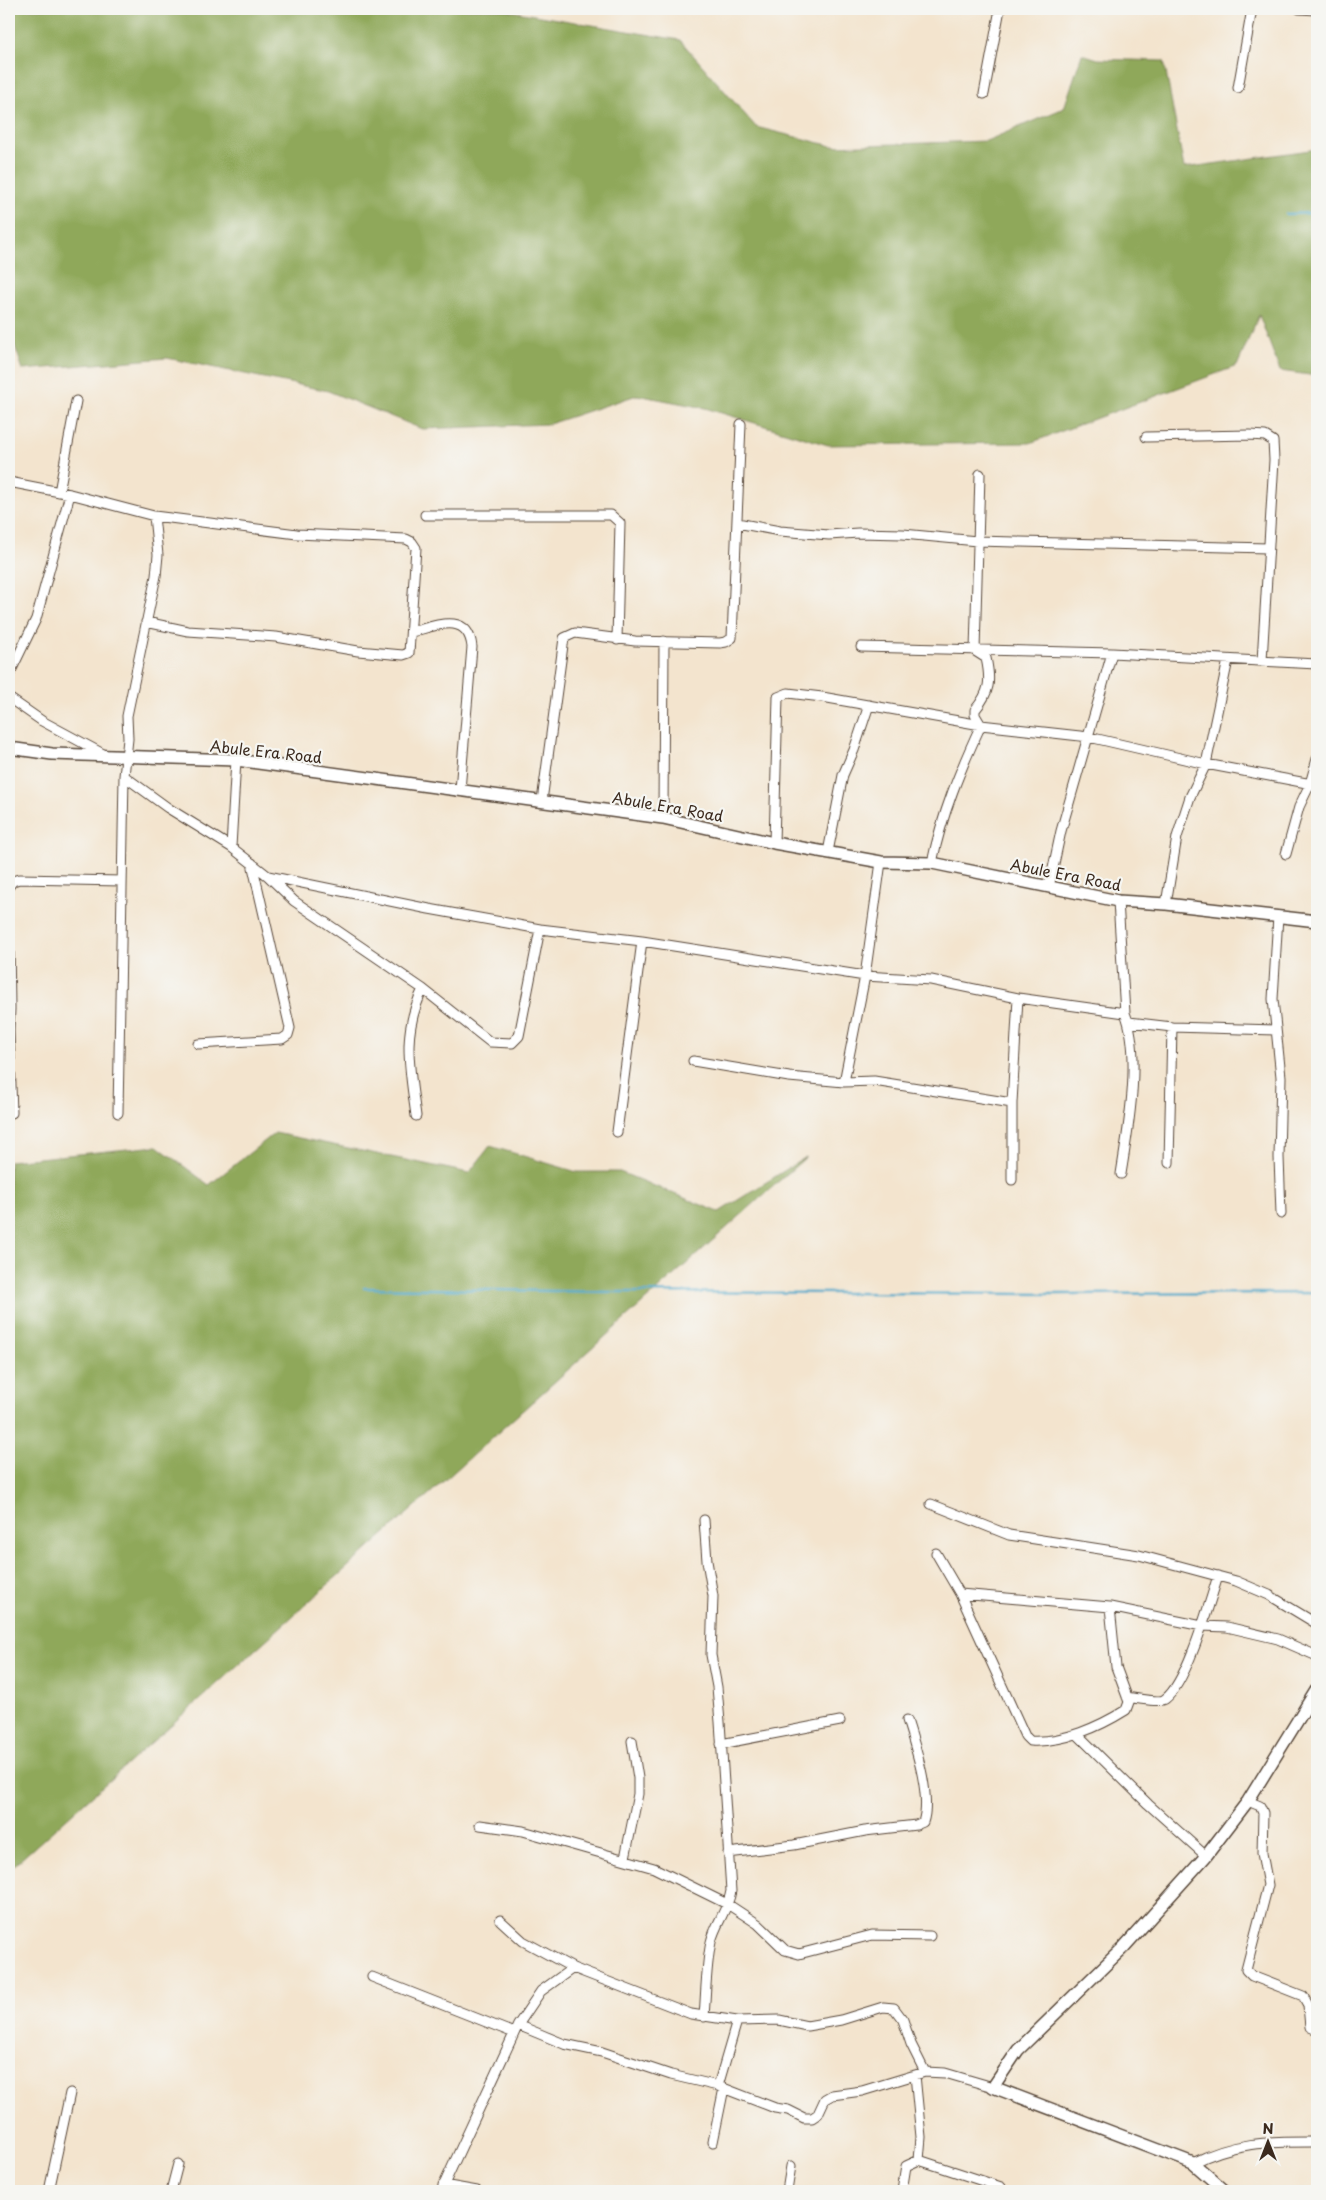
<svg xmlns="http://www.w3.org/2000/svg" width="1326" height="2200" viewBox="0 0 1326 2200" font-family="'Playpen Sans',sans-serif">
	<rect width="100%" height="100%" fill="#f6f6f2"/>
	<filter id="ink" filterUnits="userSpaceOnUse"><feTurbulence type="fractalNoise" baseFrequency=".02" numOctaves="2"/><feDisplacementMap in="SourceGraphic" scale="10" xChannelSelector="R" yChannelSelector="G"/><feConvolveMatrix kernelMatrix="1 2 1 2 8 2 1 2 1" color-interpolation-filters="sRGB"/></filter>
	<filter id="wash" filterUnits="userSpaceOnUse"><feTurbulence type="fractalNoise" baseFrequency=".0096" numOctaves="4" result="noise"/><feDisplacementMap in="SourceGraphic" scale="20" xChannelSelector="R" yChannelSelector="G"/><feGaussianBlur stdDeviation="1.12" result="paint"/><feColorMatrix in="noise" values="0 0 0 0 0 0 0 0 0 0 0 0 0 0 0 0 0 1.4 0 .05"/><feComposite in="paint" operator="in"/></filter>
	<g filter="url(#wash)">
		<rect width="100%" height="100%" fill="#f3e4ce"/>
		<path fill="#8fa85a" stroke="#65693c" d="M 9,9 L 499,9 L 680,40 L 756,127 L 832,146 L 986,141 L 1064,108 L 1082,54 L 1098,59 L 1164,61 L 1184,168 L 1317,149 L 1317,376 L 1280,371 L 1259,315 L 1237,366 L 1030,443 L 828,445 L 705,408 L 637,395 L 549,424 L 422,429 L 328,391 L 167,358 L 23,370 L 9,328 Z
			M 275,1133 L 469,1173 L 490,1146 L 577,1172 L 620,1172 L 719,1212 L 806,1157 L 9,1870 L 9,1161 L 157,1146 L 209,1185 Z"/>
		<g fill="none" stroke-linecap="round" stroke-linejoin="round">
			<path stroke="#49a6c8" stroke-width="2.5" d="M 1286,214 L 1317,213
				M 364,1288 L 611,1292 L 1056,1294 L 1317,1293"/>
		</g>
	</g>
	<g filter="url(#ink)">
		<g fill="none" stroke-linecap="round" stroke-linejoin="round">
			<defs>
				<path id="minor" d="M 1299,9 L 1317,10
					M 1238,88 L 1252,9
					M 984,94 L 1000,9
					M 1146,437 L 1250,435 L 1265,436 L 1273,441 L 1274,460 L 1262,661
					M 9,482 L 70,494 L 154,516 L 297,534 L 406,539 L 412,542 L 416,548 L 409,653 L 403,655 L 358,651 L 276,637 L 188,631 L 146,622
					M 59,492 L 76,401
					M 425,515 L 611,515 L 620,523 L 617,640
					M 154,516 L 158,555 L 156,576 L 127,716 L 128,739 L 124,776 L 168,808 L 231,847 L 268,876 L 429,909 L 540,929 L 642,941 L 865,976 L 931,980 L 1018,998 L 1125,1013
					M 737,523 L 780,531 L 829,535 L 858,533 L 903,534 L 977,541 L 1268,548
					M 411,632 C 435,626 468,611 472,647 L 460,790
					M 861,647 L 1112,653 L 1317,664
					M 975,651 L 980,474
					M 9,675 L 36,619 L 70,494
					M 9,698 L 42,721 L 107,756
					M 542,801 L 564,638 L 575,633 L 635,641 L 720,643 L 726,642 L 732,638 L 741,424
					M 663,818 L 664,641
					M 774,843 L 778,697 L 788,693 L 822,697 L 981,725 L 1089,737 L 1206,764 L 1317,785
					M 231,847 L 236,760
					M 828,852 L 843,775 L 854,750 L 869,705
					M 1286,854 L 1299,807 L 1310,784 L 1317,759
					M 932,863 C 942,814 960,770 981,725 L 975,715 L 975,710 C 990,692 991,681 986,658 L 975,651
					M 268,876 L 294,901 L 423,989 L 490,1042 L 512,1043 L 519,1036 L 540,929
					M 9,886 L 13,881 L 19,879 L 122,881
					M 1049,887 L 1061,831 L 1112,653
					M 1118,901 L 1125,1013 C 1142,1054 1128,1130 1121,1174
					M 1166,904 L 1177,837 L 1190,797 L 1206,764 L 1228,660
					M 1278,916 L 1273,999 L 1281,1077 L 1279,1157 L 1281,1214
					M 9,940 L 10,1009 L 9,1030
					M 1129,1022 L 1172,1027 L 1276,1030
					M 9,1030 L 12,1113
					M 198,1044 L 282,1039 L 288,1035 L 290,1028 L 252,863
					M 693,1061 L 789,1077 L 844,1082 L 874,1081 L 1012,1103
					M 844,1082 L 865,976 L 881,862
					M 118,1113 L 124,776
					M 416,1116 C 410,1069 401,1034 423,989
					M 617,1132 L 642,941
					M 1169,1163 L 1172,1027
					M 1012,1180 L 1012,1103 L 1018,998
					M 931,1504 L 1009,1535 L 1139,1555 L 1236,1581 L 1269,1595 L 1317,1624
					M 936,1553 L 960,1594 L 1025,1736 L 1030,1741 C 1063,1743 1099,1727 1126,1710 L 1129,1702 L 1116,1667 L 1110,1607
					M 960,1594 L 1110,1607 L 1202,1626 L 1227,1627 L 1278,1639 L 1317,1656
					M 1127,1697 C 1134,1698 1161,1703 1165,1699 C 1187,1683 1209,1604 1218,1576
					M 1077,1734 L 1148,1804 L 1206,1856
					M 721,1744 L 840,1721
					M 1248,1801 L 1260,1806 L 1263,1813 L 1262,1853 L 1268,1885 L 1246,1970 L 1252,1976 L 1303,1996 L 1308,2005 L 1310,2027 L 1317,2030
					M 480,1825 L 523,1831 L 654,1868 L 729,1905 L 758,1924 L 785,1950 L 799,1954 L 872,1935 L 930,1936
					M 728,1853 L 794,1845 L 865,1831 L 916,1825 L 923,1822 C 932,1796 915,1746 907,1720
					M 625,1858 L 638,1794 L 638,1778 L 632,1741
					M 500,1920 L 523,1941 L 573,1968 L 691,2014 L 737,2021 L 779,2020 L 807,2026 L 841,2020 L 883,2007 L 894,2008 L 903,2020 L 911,2044 L 925,2072 L 945,2073 L 993,2087
					M 372,1977 L 514,2033
					M 704,2017 C 706,1992 706,1966 711,1942 C 715,1924 728,1910 731,1891 L 720,1722 L 717,1687 L 711,1655 L 713,1596 L 707,1561 L 704,1520
					M 518,2025 L 564,2044 L 602,2052 L 671,2075 L 718,2086 L 775,2108 L 788,2110 L 804,2118 L 812,2118 L 818,2114 L 825,2099 L 832,2095 L 862,2091 L 925,2072
					M 718,2086 L 737,2021
					M 713,2142 L 724,2088
					M 919,2160 L 1001,2187
					M 1193,2163 C 1236,2141 1270,2142 1317,2142
					M 443,2185 L 477,2191
					M 49,2191 L 70,2093
					M 171,2191 L 178,2164
					M 441,2191 L 518,2025 L 541,1991 L 573,1968
					M 787,2191 L 791,2166
					M 902,2191 L 906,2166 L 919,2160 L 921,2137 L 915,2075"/>
				<path id="tertiary" d="M 9,748 L 52,754 L 236,760 L 663,818 L 774,843 L 881,862 L 932,863 L 1118,901 L 1166,904 L 1317,921
					M 1225,2191 L 1193,2163 L 993,2087 L 1018,2050 L 1123,1948 L 1206,1856 L 1248,1801 L 1317,1689"/>
			</defs>
			<use href="#minor" stroke="#574638" stroke-width="11"/>
			<use href="#tertiary" stroke="#574638" stroke-width="14"/>
			<use href="#minor" stroke="#fff" stroke-width="9"/>
			<use href="#tertiary" stroke="#fff" stroke-width="11"/>
		</g>
	</g>
	<g text-anchor="middle" dominant-baseline="central" stroke-width="4.5" stroke-linejoin="round" paint-order="stroke">
		<g font-size="15" fill="#3b2a1e" stroke="#f6f6f2">
			<text transform="translate(266 751) rotate(6)">Abule Era Road</text>
			<text transform="translate(668 806) rotate(10)">Abule Era Road</text>
			<text transform="translate(1066 874) rotate(11)">Abule Era Road</text>
		</g>
	</g>
	<rect width="1326" height="2200" fill="none" stroke="#f6f6f2" stroke-width="30"/>
	<g transform="translate(1268 2142)" stroke="#f6f6f2" stroke-width="4" paint-order="stroke">
	<path d="M0-4L9 19L0 12L-9 19Z" fill="#3b2a1e"/>
	<text y="-8" font-size="14" font-weight="bold" text-anchor="middle" fill="#3b2a1e">N</text>
	</g>
</svg>
